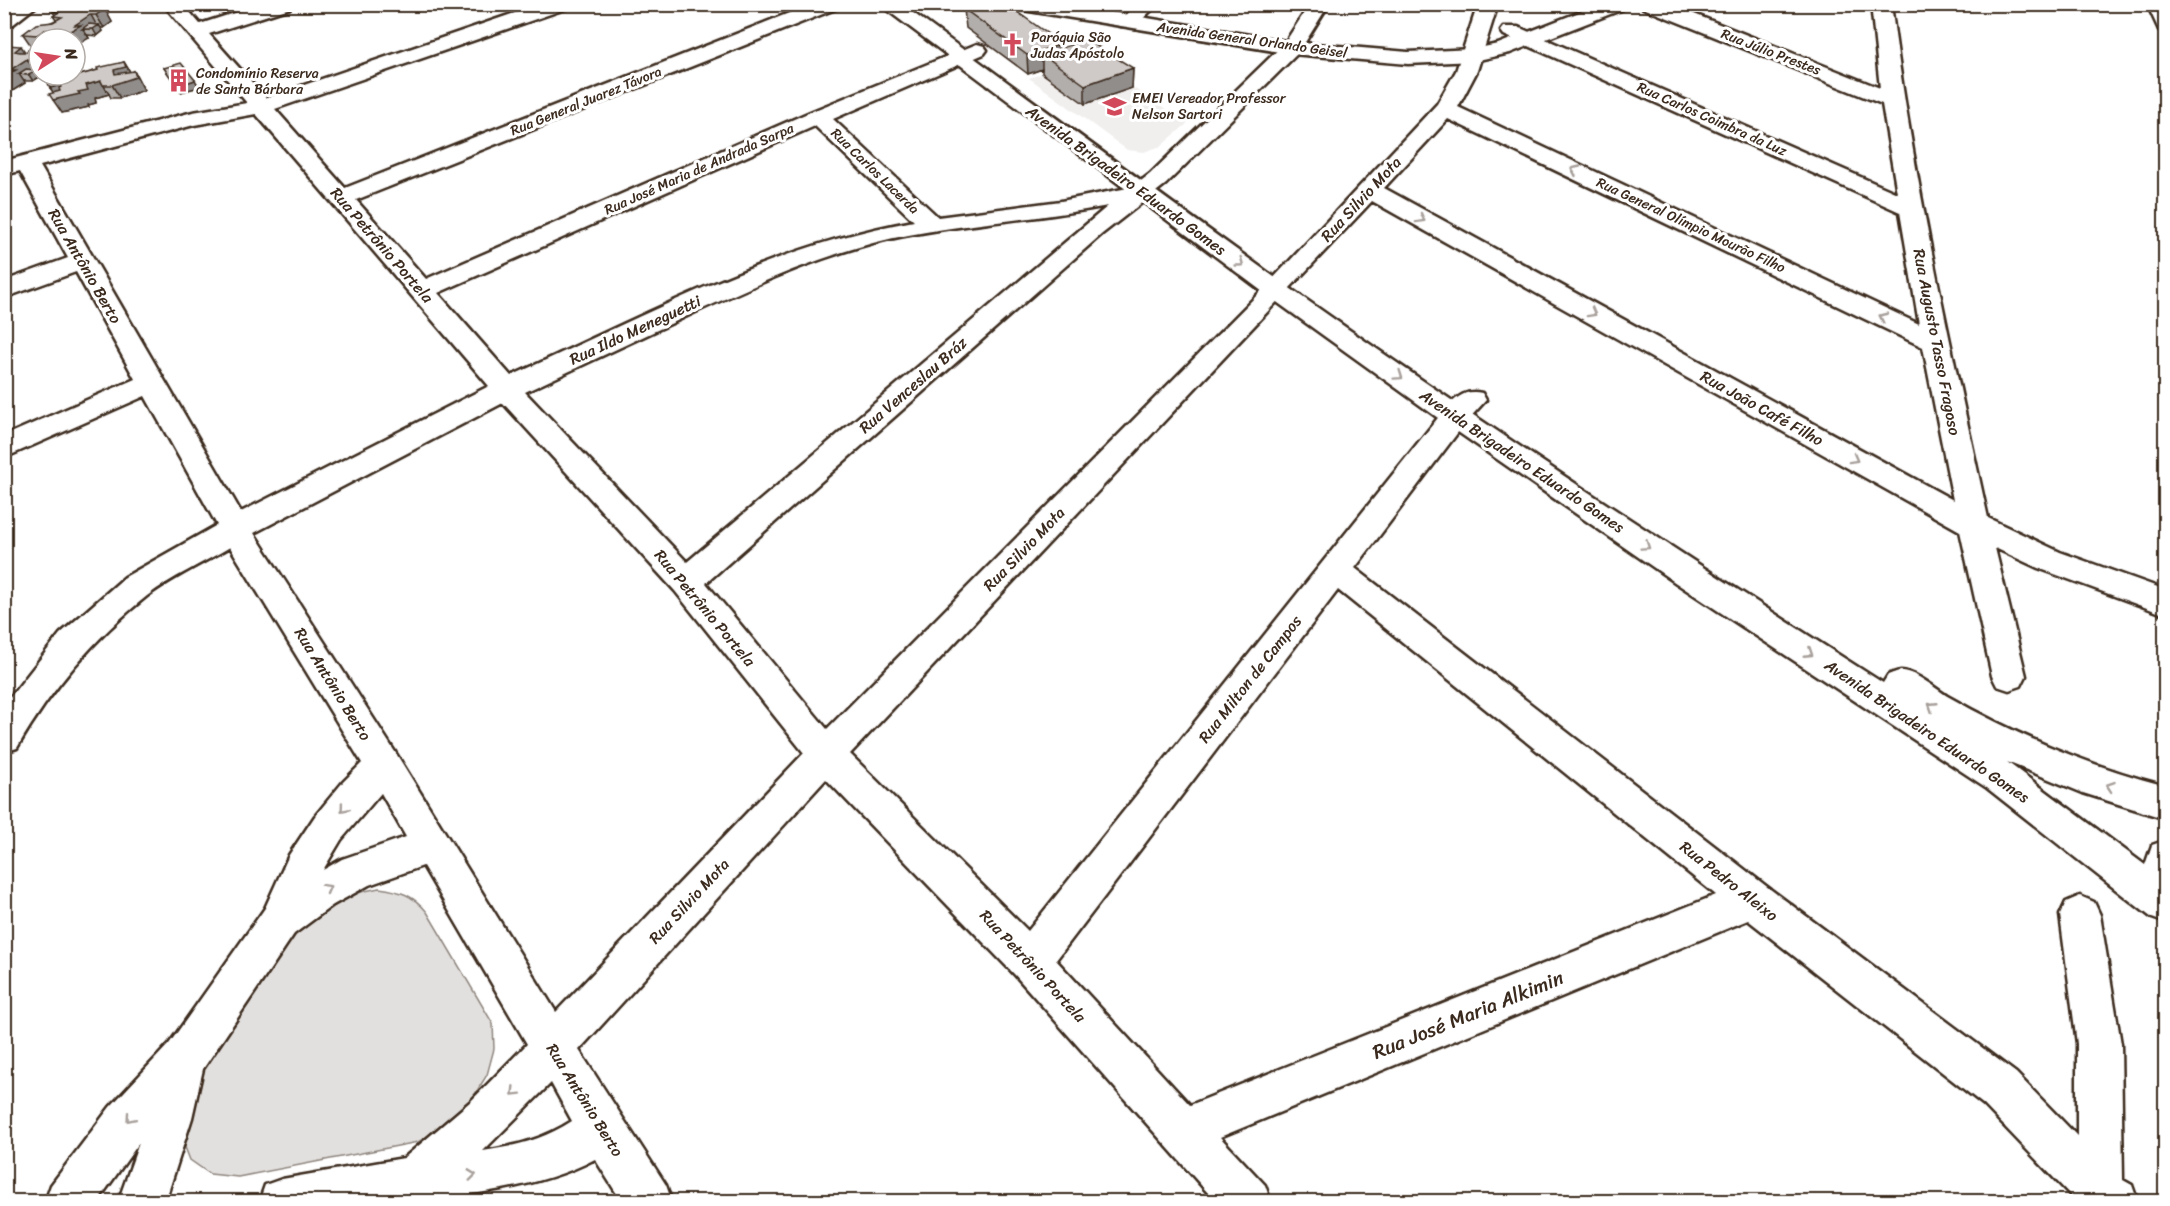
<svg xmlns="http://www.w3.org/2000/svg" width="2170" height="1206" viewBox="0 0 2170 1206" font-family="Sriracha,sans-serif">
	<rect width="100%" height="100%" fill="#fff"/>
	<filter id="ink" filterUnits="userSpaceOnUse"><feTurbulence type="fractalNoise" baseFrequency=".0167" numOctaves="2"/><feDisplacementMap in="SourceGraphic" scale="12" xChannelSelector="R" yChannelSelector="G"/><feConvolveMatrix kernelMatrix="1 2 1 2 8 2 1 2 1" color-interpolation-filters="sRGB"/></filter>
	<g filter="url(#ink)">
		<path fill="#f1efee" d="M 1087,58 L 1188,123 L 1161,146 L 1144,152 L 1127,150 L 1029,78 Z"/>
		<path fill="#e2e0de" stroke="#8e857e" stroke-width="1.5" d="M 379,888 C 401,891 413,895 427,912 L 493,1024 L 494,1049 L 487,1075 L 470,1102 L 447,1125 L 418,1142 L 238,1177 L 210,1174 L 190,1160 L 181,1137 L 194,1081 L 293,935 C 321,907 341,895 379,888 Z"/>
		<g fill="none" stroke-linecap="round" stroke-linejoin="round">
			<defs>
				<path id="street" d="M 16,4 L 39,4 L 11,26 L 4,28 L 4,13 Z
					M 163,4 L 183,4 L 200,24 L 262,4 L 292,4 L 290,8 L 209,34 L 266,98 L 541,4 L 570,4 L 568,8 L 275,109 L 345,188 L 812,4 L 840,4 L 838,8 L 356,200 L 426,279 L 810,112 L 977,44 L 984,46 L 987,50 L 984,54 L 833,119 L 938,217 L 1061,201 L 1133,187 L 1150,174 L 1284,44 L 1310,4 L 1329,4 L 1299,52 L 1166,184 L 1102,234 L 706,583 L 827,729 L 1267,285 L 1437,104 L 1456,71 L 1478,4 L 1498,4 L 1477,71 L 1458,107 L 1919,324 L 1900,212 L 1504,35 L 1501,31 L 1504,27 L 1518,27 L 1897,193 L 1882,104 L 1643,8 L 1641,4 L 1669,4 L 1880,88 L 1871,4 L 1891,4 C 1913,178 1951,348 1988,518 L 2060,552 L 2166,590 L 2166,615 L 2038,568 L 1995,548 L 2026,676 L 2021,686 L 2009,690 L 1997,686 L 1992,676 L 1960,531 L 1372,201 L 850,754 L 1028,931 L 1445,409 C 1457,398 1464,389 1482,393 L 1486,400 L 1465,423 L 1355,568 L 1766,886 L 2016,1073 L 2077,1136 L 2077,1044 L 2060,915 L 2066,902 L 2080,896 L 2094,902 L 2100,915 L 2121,1044 L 2123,1180 L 2132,1185 L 2138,1202 L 2077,1202 L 1984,1105 L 1748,920 L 1220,1137 L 1265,1185 L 1271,1202 L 1216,1202 L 1015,975 L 826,779 L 579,1050 L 666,1185 L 672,1202 L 622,1202 L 595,1159 C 506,1206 362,1202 259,1202 L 265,1185 L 282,1179 L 404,1158 L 471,1101 L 527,1044 L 423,866 L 369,885 L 333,905 L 294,934 L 203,1069 L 192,1118 L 165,1202 L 118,1202 L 139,1143 L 97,1202 L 45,1202 L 51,1185 L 110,1107 L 169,1044 L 265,908 L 289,855 L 315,816 L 343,782 L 362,763 L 230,547 C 203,563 172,577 147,596 C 94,638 51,689 17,748 L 4,752 L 4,705 L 60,634 L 125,577 L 217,525 L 145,396 L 4,458 L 4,436 L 135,379 L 76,272 L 4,298 L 4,281 L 68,258 L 20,171 L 4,175 L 4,161 L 193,112 L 247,103 ZM 256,114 L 489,386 L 241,512 L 40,166 L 194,125 ZM 1448,119 L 1923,347 L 1953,500 L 1384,188 ZM 815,126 L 914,221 C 771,246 642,317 511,376 L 438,293 ZM 1108,206 L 687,562 L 525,392 C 578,367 630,343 683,318 C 745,289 807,261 873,243 C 948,224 1031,221 1108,206 ZM 503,403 L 675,591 L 804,753 L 556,1012 L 397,755 L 254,533 ZM 1338,590 L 1716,895 L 1190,1105 L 1056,960 ZM 381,793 L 406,837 L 342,859 L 323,870 L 341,840 ZM 551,1083 L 572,1121 C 544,1139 517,1146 483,1151 Z
					M 1137,4 L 1158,4 L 1135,26 L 1121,26 L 1118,22 Z
					M 2147,4 L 2166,4 L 2166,32 L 2159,30 Z"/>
				<path id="secondary" d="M 879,4 L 901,4 C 1029,98 1156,192 1284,284 C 1480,423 1681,554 1883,683 L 1888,675 C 1891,674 1897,671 1901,671 C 1917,672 1936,689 1949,697 C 2018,736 2089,766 2166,786 L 2166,819 L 2083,793 L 2007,762 L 2145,865 L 2152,845 L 2166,840 L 2166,923 L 2152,918 L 1987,788 L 1676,583 L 1445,423 L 1267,295 Z
					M 1014,4 L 1062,4 L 1292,42 L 1408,52 L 1474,49 L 1498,44 L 1600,4 L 1628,4 L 1626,8 L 1510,53 L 1474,61 L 1408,64 L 1292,54 L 1023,10 L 1016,8 Z"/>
			</defs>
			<use href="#street" stroke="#3b2a1e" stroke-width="5"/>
			<use href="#secondary" stroke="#3b2a1e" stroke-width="5"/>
			<use href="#street" fill="#fff" fill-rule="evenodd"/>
			<use href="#secondary" fill="#fff" fill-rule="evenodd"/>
		</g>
		<path fill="#b2aeab" stroke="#3b2a1e" stroke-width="1.5" d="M 67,4 L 85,4 L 87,7 L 103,6 L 112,22 L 104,28 L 101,28 L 103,31 L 97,36 L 87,35 L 89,38 L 75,39 L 39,39 L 39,48 L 32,47 L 23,34 L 56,20 L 53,16 L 55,15 L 53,12 Z
			M 964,9 L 1062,48 L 1133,68 L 1132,88 L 1085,104 L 1042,73 L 1042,69 L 1028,74 L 966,28 Z
			M 4,47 L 25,52 L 39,49 L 39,72 L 38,72 L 41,76 L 33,81 L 23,81 L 25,83 L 6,95 L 4,95 Z
			M 124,62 L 130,72 L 134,71 L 144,90 L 120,98 L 111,98 L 109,94 L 95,98 L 96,103 L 88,105 L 89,107 L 62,113 L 54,93 L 50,88 L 73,77 L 98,70 Z
			M 164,68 L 195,80 L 199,87 L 181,92 Z"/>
		<path fill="#918d8b" stroke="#3b2a1e" stroke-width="1.5" d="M 82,4 L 85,4 L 97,26 L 99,25 L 103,31 L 97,36 L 93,29 L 83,29 L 89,38 L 75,46 L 75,39 L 66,39 L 63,35 L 75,25 L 78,7 Z
			M 103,6 L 112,22 L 104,28 L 96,15 L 99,9 Z
			M 45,30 L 52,39 L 39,39 L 37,35 Z
			M 1062,44 L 1062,63 L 1042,54 L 1042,69 L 1028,74 L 1027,55 Z
			M 21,46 L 30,59 L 27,59 L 35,71 L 36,70 L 41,76 L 33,81 L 29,75 L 19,74 L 25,83 L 6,95 L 4,92 L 4,77 L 10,70 L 15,51 Z
			M 39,51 L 39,69 L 33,59 L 37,52 Z
			M 124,62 L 132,75 L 134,71 L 144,90 L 120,98 L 112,85 L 114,70 Z
			M 1133,68 L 1132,88 L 1085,104 L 1085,85 Z
			M 195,80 L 199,87 L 181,92 L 177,86 Z
			M 101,81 L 109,94 L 95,98 L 96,103 L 88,105 L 89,107 L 62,113 L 53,100 L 58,99 L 50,88 L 60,85 L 78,92 L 86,85 Z"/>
		<path fill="#cfcac7" stroke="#3b2a1e" stroke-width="1.5" d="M 67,4 L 82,4 L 78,7 L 84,8 L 93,5 L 103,6 L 99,9 L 105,9 L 96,15 L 90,15 L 75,25 L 81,25 L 63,35 L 51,34 L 59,29 L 45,30 L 37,35 L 23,34 L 36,24 L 53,22 L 62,17 L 53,16 L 59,12 L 53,12 Z
			M 980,4 L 1006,4 L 1062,44 L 1027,55 L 964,9 Z
			M 89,24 L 99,25 L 93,29 L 82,29 Z
			M 1087,40 L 1133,68 L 1085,85 L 1042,54 Z
			M 7,45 L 21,46 L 15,51 L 20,52 L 25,52 L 31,48 L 39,49 L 39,51 L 37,52 L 39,52 L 39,55 L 33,59 L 27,59 L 10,70 L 16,70 L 4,77 L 4,47 Z
			M 124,62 L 126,67 L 114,70 L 115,74 L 134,71 L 136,77 L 112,85 L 103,85 L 101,81 L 86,85 L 88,90 L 78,92 L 80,94 L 53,100 L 49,94 L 60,91 L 59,88 L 61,87 L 60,85 L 50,88 L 48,83 L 56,81 L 55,78 L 68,75 L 72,75 L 73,77 L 98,70 L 97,68 Z
			M 181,63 L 195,80 L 177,86 L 164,68 Z
			M 26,69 L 36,70 L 29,75 L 18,74 Z"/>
		<defs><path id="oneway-chevron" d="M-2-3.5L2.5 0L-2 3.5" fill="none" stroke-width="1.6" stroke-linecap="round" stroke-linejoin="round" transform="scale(1.5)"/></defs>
		<g stroke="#a79f9a">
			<use href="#oneway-chevron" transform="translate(1575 170) rotate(-155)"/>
			<use href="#oneway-chevron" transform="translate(1421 219) rotate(29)"/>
			<use href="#oneway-chevron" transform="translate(1240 263) rotate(36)"/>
			<use href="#oneway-chevron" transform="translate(1592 313) rotate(29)"/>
			<use href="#oneway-chevron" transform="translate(1883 317) rotate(-155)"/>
			<use href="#oneway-chevron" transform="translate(1399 376) rotate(35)"/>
			<use href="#oneway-chevron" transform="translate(1854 459) rotate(29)"/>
			<use href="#oneway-chevron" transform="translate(1646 546) rotate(34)"/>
			<use href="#oneway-chevron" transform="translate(1809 653) rotate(33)"/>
			<use href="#oneway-chevron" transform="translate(1932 706) rotate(-147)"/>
			<use href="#oneway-chevron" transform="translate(2110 786) rotate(-161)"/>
			<use href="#oneway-chevron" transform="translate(344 808) rotate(130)"/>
			<use href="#oneway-chevron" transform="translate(327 888) rotate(-29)"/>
			<use href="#oneway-chevron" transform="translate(515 1092) rotate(135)"/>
			<use href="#oneway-chevron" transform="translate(130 1118) rotate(131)"/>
			<use href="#oneway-chevron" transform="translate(472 1175) rotate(-7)"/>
		</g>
	</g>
	<defs>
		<symbol id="church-bare" viewBox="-9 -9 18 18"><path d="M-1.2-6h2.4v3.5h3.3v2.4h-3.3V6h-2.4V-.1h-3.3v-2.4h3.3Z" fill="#d1495b" stroke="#fff" stroke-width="2.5" paint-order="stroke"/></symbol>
		<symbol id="building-bare" viewBox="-9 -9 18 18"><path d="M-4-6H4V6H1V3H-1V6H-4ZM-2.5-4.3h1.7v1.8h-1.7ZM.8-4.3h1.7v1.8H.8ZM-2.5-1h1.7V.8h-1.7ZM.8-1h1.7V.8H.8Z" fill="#d1495b" stroke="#fff" stroke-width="2.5" paint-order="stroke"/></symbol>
		<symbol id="school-bare" viewBox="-9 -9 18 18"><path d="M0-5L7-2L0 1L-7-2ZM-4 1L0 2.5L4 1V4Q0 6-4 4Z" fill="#d1495b" stroke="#fff" stroke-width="2.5" paint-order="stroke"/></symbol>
	</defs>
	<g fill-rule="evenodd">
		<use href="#church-bare" x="996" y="28" width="33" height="33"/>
		<use href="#building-bare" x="162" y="64" width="33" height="33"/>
		<use href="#school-bare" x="1098" y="90" width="33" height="33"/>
	</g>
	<g text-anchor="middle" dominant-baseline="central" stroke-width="6" stroke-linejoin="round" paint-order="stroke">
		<g font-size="14" fill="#3b2a1e" stroke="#fff" text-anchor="start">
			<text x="1031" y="37">Paróquia São<tspan x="1031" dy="16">Judas Apóstolo</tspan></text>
			<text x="196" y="73">Condomínio Reserva<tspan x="196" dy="16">de Santa Bárbara</tspan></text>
			<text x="1132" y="98">EMEI Vereador Professor<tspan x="1132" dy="16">Nelson Sartori</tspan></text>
		</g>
		<g font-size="14" fill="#3b2a1e" stroke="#fff">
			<text transform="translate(1252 40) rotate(8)">Avenida General Orlando Geisel</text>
			<text transform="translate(1771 52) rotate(21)">Rua Júlio Prestes</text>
			<text transform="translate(586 101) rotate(-22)">Rua General Juarez Távora</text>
			<text transform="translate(1712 119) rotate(24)">Rua Carlos Coimbra da Luz</text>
			<text transform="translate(699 169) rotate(-24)">Rua José Maria de Andrada Sarpa</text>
			<text transform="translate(875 171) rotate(44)">Rua Carlos Lacerda</text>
			<text transform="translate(1691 225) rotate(25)">Rua General Olímpio Mourão Filho</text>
		</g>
		<g font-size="16" fill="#3b2a1e" stroke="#fff">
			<text transform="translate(1126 180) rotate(36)">Avenida Brigadeiro Eduardo Gomes</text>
			<text transform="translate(1361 199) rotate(-47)">Rua Silvio Mota</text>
			<text transform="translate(382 245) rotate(49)">Rua Petrônio Portela</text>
			<text transform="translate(85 266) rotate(60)">Rua Antônio Berto</text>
			<text transform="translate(635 330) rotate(-25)">Rua Ildo Meneguetti</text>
			<text transform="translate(1937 342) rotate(79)">Rua Augusto Tasso Fragoso</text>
			<text transform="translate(913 385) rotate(-41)">Rua Venceslau Bráz</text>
			<text transform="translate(1762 408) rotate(29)">Rua João Café Filho</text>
			<text transform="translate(1522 461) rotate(34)">Avenida Brigadeiro Eduardo Gomes</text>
			<text transform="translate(1024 549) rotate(-46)">Rua Silvio Mota</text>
			<text transform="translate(705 608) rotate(50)">Rua Petrônio Portela</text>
			<text transform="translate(1250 679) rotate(-52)">Rua Milton de Campos</text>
			<text transform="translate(333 684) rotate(58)">Rua Antônio Berto</text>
			<text transform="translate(1927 731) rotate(34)">Avenida Brigadeiro Eduardo Gomes</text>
			<text transform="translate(1729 881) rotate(38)">Rua Pedro Aleixo</text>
			<text transform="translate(689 901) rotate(-47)">Rua Silvio Mota</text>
			<text transform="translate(1033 966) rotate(47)">Rua Petrônio Portela</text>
			<text transform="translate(585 1100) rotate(58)">Rua Antônio Berto</text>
		</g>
		<g font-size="20" fill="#3b2a1e" stroke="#fff">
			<text transform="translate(1468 1015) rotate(-22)">Rua José Maria Alkimin</text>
		</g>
	</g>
	<rect width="2170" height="1206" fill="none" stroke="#fff" stroke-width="24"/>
	<rect x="12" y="12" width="2146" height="1182" fill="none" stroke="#3b2a1e" stroke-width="2" filter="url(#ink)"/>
	<g transform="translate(57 57) rotate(78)"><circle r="28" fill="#ffffff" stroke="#b1aaa5" stroke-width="1.5"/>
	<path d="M0-4.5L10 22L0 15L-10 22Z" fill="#d1495b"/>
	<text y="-9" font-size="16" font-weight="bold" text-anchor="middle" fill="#3b2a1e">N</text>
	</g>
</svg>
